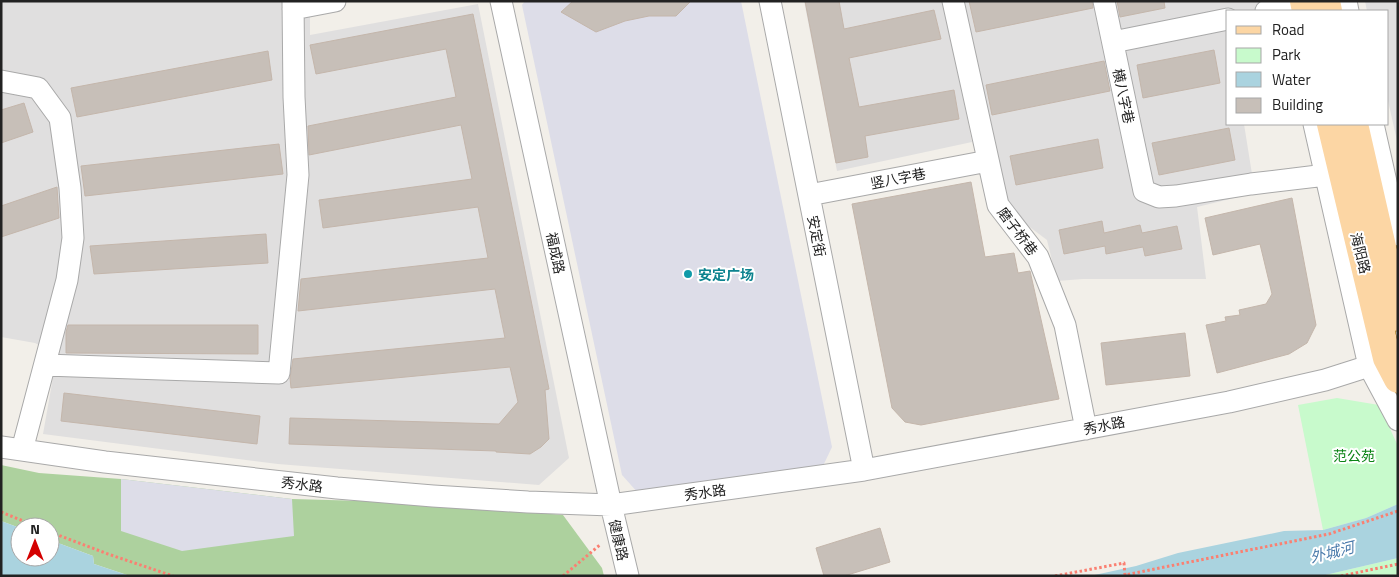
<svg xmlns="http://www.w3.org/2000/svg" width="1399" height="577" viewBox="0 0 1399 577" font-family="'Titillium Web','Noto Sans SC',sans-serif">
	<rect width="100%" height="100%" fill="#f2efe9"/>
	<path fill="#e0dfdf" d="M 1,1 L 310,1 L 310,35 L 478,4 L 569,458 L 539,485 L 278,464 L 43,434 L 57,355 L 35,343 L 1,337 Z
		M 804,1 L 943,1 L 972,142 L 837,171 Z
		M 962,1 L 1262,1 L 1264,11 L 1228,11 L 1228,124 L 1244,124 L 1255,193 L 1197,207 L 1206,279 L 1083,279 L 1057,281 L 1047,240 L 1011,213 Z
		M 1365,1 L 1398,1 L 1398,145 L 1388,101 L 1388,11 L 1367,11 Z"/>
	<path fill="#add19e" d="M 1,465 L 39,473 L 121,479 L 292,499 L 401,502 L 563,515 L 602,568 L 604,576 L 130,576 L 94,564 L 93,556 L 50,540 L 50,527 L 20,528 L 1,521 Z"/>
	<path fill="#c8facc" d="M 1337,398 L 1379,405 L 1398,446 L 1398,504 L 1366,518 L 1323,530 L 1298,405 Z
		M 1398,558 L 1398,574 L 1389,576 L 1321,576 Z"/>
	<path fill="#dddde8" d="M 525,1 L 741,1 L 832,447 L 822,468 L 639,494 L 622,475 L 522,5 Z
		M 121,479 L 292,499 L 294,536 L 182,551 L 121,531 Z"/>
	<path fill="#aad3df" d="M 1398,504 L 1398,558 L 1321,576 L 1090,576 L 1136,566 L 1178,553 L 1284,531 L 1323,530 L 1366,518 Z
		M 1,521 L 20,528 L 20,557 L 50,557 L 50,540 L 93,556 L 94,564 L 130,576 L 1,576 Z"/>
	<path fill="#c7bfb8" stroke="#c4b6ab" d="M 573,1 L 691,1 L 676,16 L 649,16 L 625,21 L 596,32 L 561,12 Z
		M 805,1 L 839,1 L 844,29 L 934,10 L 941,39 L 849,58 L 859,107 L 954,90 L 959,119 L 865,136 L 868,157 L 836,163 Z
		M 969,1 L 1092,1 L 1093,8 L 976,32 Z
		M 1117,1 L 1164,1 L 1165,8 L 1120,17 Z
		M 473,14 L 549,389 L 545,390 L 549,439 L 541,447 L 530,454 L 496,452 L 496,451 L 289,444 L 290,418 L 499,424 L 518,402 L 510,367 L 291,388 L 290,378 L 293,359 L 505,338 L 495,289 L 298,311 L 301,279 L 488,258 L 478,207 L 323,228 L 319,200 L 472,179 L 461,125 L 309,155 L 308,126 L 456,97 L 446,49 L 316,74 L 310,45 Z
		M 1214,50 L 1220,83 L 1143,98 L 1137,65 Z
		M 268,51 L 272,80 L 77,117 L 71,88 Z
		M 1104,61 L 1110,91 L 992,115 L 986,85 Z
		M 24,103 L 33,132 L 1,143 L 1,110 Z
		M 1229,128 L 1235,160 L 1159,175 L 1152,143 Z
		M 1098,139 L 1103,168 L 1016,185 L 1010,156 Z
		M 279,144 L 283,174 L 85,196 L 81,166 Z
		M 971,182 L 985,257 L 1014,253 L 1018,273 L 1030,271 L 1059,399 L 921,425 L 905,422 L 892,408 L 852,204 Z
		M 57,187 L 59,218 L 1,237 L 1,206 Z
		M 1292,198 L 1316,325 L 1307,343 L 1289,354 L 1217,373 L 1206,325 L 1226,321 L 1225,317 L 1240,315 L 1239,310 L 1266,304 L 1272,294 L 1260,244 L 1213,255 L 1205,218 Z
		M 1102,221 L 1104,233 L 1140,225 L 1142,233 L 1177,226 L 1182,249 L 1145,256 L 1143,247 L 1106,254 L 1105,246 L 1064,254 L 1059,230 Z
		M 266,234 L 268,263 L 94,274 L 90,246 Z
		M 68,325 L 258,325 L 258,354 L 66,353 L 66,332 Z
		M 1185,333 L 1190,376 L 1106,385 L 1101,343 Z
		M 64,393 L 260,416 L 257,444 L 61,421 Z
		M 880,528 L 890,562 L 844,576 L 824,576 L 816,548 Z"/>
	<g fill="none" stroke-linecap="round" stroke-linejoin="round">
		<defs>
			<path id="minor" d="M 501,1 L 611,505 L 628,576
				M 770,1 L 864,470
				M 953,1 L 998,205 L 1038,257 L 1065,325 L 1086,429
				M 1104,1 L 1144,191 L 1159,197 L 1176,196 L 1251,184 L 1326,175
				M 1346,1 L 1348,11
				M 293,9 L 335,1
				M 1266,11 L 1288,7
				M 1113,42 L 1228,19
				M 1,81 L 38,88 L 60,118 L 70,188 L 73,238 L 67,280 L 22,450
				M 1314,124 L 1369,366 L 1398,420
				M 1373,124 L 1398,235
				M 809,195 L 988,161
				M 45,365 L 279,373 L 298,175 L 294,97 L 293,1
				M 1,447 L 105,462 L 337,488 L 433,496 L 528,502 L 611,505 L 864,470 L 1229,402 L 1325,380 L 1369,366 L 1398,354"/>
			<path id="major" d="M 1304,1 L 1306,11
				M 1326,1 L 1328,11
				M 1331,124 L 1387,358 L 1398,379
				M 1354,124 L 1398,317"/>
		</defs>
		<use href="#minor" stroke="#a9a9a9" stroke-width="23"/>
		<use href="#major" stroke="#a06b00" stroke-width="29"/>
		<path stroke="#fa8072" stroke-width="3" stroke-dasharray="2.5 2.5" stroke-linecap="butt" d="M 1,512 L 38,527
			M 50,532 L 108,554 L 173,576
			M 563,576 L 601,544
			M 1055,576 L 1124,563 L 1125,575 L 1329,534 L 1398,511
			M 1341,576 L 1398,564"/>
		<use href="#minor" stroke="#fff" stroke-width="21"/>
		<use href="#major" stroke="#fcd6a4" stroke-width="28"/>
	</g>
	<circle fill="#0f9aa8" stroke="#fff" stroke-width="2" cx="688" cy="274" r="5"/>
	<g text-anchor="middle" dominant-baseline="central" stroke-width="4" stroke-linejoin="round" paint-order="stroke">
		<g font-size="14" fill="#222" stroke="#fff">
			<text transform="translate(1124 96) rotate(78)">横八字巷</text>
			<text transform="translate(898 178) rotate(-11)">竖八字巷</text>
			<text transform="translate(1018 231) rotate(53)">磨子桥巷</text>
			<text transform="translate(817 236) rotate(79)">安定街</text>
			<text transform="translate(556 253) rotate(78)">福成路</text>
			<text transform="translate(1361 253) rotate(76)">海阳路</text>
			<text transform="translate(1104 425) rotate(-11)">秀水路</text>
			<text transform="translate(302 484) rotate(7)">秀水路</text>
			<text transform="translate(705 492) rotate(-8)">秀水路</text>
			<text transform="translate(619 540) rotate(77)">健康路</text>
		</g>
		<g font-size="14" font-weight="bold" fill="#0d838f" stroke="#fff" text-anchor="start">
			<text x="698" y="274">安定广场</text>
		</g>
		<g font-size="14" fill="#0c8416" stroke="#fff">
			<text x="1354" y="455">范公苑</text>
		</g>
		<g font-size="15" font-style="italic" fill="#4a7aab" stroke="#fff">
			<text transform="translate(1332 552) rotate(-14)">外城河</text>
		</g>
	</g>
	<rect width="1399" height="577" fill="none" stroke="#222222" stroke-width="5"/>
	<rect x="1226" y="10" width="162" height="115" fill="#ffffff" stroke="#a7a7a7"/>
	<rect x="1236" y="26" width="25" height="8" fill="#fcd6a4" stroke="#a7a7a7"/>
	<text x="1272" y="35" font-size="15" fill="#222222">Road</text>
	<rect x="1236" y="48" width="25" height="15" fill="#c8facc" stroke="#a7a7a7"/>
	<text x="1272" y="60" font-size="15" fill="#222222">Park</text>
	<rect x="1236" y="72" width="25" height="15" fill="#aad3df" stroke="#a7a7a7"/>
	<text x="1272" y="85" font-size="15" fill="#222222">Water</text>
	<rect x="1236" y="98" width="25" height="15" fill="#c7bfb8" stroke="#a7a7a7"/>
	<text x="1272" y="110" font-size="15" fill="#222222">Building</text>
	<g transform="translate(35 542)"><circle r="24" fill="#ffffff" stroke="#a7a7a7"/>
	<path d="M0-4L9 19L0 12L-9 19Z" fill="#d40000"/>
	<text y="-8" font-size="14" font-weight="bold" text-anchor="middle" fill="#222222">N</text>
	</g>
</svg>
